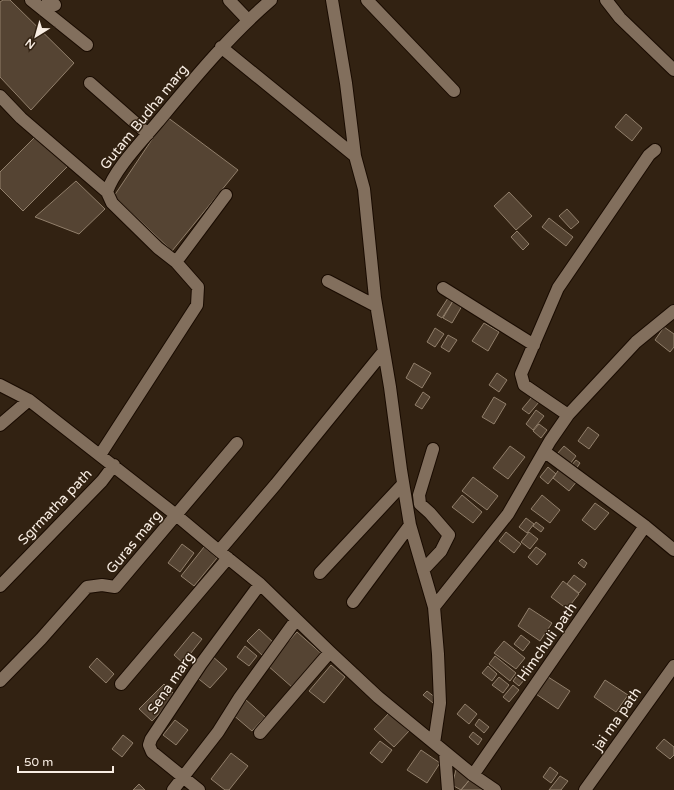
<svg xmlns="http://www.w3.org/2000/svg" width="674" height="790" viewBox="0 0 674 790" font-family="'Varela Round',sans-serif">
	<rect width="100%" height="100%" fill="#322212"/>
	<path fill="#543" stroke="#917f6b" d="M 3,0 L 10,0 L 74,63 L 31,110 L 0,77 L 0,2 Z
		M 626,114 L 642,128 L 632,141 L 615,127 Z
		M 167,117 L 238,170 L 172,251 L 114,196 Z
		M 36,136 L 68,166 L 23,211 L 0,188 L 0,172 Z
		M 76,181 L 105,209 L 79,234 L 35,217 Z
		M 509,192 L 532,216 L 516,230 L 494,206 Z
		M 567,209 L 579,222 L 571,229 L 559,216 Z
		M 549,218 L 573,237 L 566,246 L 542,227 Z
		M 517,231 L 529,244 L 523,250 L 511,237 Z
		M 448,298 L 453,301 L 442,318 L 437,315 Z
		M 453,301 L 462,306 L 452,323 L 443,318 Z
		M 484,323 L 499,332 L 488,351 L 472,341 Z
		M 664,327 L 674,334 L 674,347 L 670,352 L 655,340 Z
		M 435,328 L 444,334 L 435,347 L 427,342 Z
		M 448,335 L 457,340 L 449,352 L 441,347 Z
		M 414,363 L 431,373 L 422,388 L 406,378 Z
		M 497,373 L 507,380 L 499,392 L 489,385 Z
		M 423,392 L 430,397 L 422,409 L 415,405 Z
		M 494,397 L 506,404 L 494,424 L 482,417 Z
		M 532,397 L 539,402 L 529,414 L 522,409 Z
		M 536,410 L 544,416 L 533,430 L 526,424 Z
		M 539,424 L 547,430 L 541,438 L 533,431 Z
		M 588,427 L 599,435 L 589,449 L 578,441 Z
		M 510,446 L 525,457 L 508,479 L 493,468 Z
		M 564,446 L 576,456 L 570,464 L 557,454 Z
		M 576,460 L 580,463 L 576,469 L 571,466 Z
		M 548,467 L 556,474 L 548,484 L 540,477 Z
		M 560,468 L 577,481 L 569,491 L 553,478 Z
		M 473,477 L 498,496 L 487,510 L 462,491 Z
		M 462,495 L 482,512 L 473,523 L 452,507 Z
		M 542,495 L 560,510 L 550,523 L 531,509 Z
		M 595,503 L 609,513 L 595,530 L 582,520 Z
		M 526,518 L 534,524 L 527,533 L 519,527 Z
		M 536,522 L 544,528 L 541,532 L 533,526 Z
		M 506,532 L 521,544 L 514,553 L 499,541 Z
		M 529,532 L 538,539 L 530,549 L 521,542 Z
		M 182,544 L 194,553 L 180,572 L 168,563 Z
		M 204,547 L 217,558 L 194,586 L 181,576 Z
		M 536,547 L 546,554 L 537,565 L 528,557 Z
		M 582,559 L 587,563 L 584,568 L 578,563 Z
		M 574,575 L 586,584 L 579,593 L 567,584 Z
		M 563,581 L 579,594 L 567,609 L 551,597 Z
		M 529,608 L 552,623 L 540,641 L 518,626 Z
		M 259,629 L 275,644 L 263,656 L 247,641 Z
		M 193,632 L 202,639 L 183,663 L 174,655 Z
		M 297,632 L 323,655 L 293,688 L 267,665 Z
		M 521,635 L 530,642 L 523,651 L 514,644 Z
		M 504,641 L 525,658 L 516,669 L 494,653 Z
		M 245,646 L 257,656 L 249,666 L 237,657 Z
		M 212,656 L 227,669 L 210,688 L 195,676 Z
		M 495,656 L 516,673 L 510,681 L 489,664 Z
		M 97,658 L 114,674 L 106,683 L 89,667 Z
		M 331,665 L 345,677 L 324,703 L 309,691 Z
		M 488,666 L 497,674 L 492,681 L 482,673 Z
		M 518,674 L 524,680 L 519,686 L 513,681 Z
		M 545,675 L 570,691 L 558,709 L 533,692 Z
		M 499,677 L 509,685 L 503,693 L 492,685 Z
		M 605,680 L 628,695 L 616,712 L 594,697 Z
		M 164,684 L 176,696 L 152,721 L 139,709 Z
		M 513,685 L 519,690 L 509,702 L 503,697 Z
		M 427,691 L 436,698 L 433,703 L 423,695 Z
		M 245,699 L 265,717 L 252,731 L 232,714 Z
		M 465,704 L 477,714 L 469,724 L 457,714 Z
		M 389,713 L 409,731 L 394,747 L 374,729 Z
		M 479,719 L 489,727 L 484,733 L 475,725 Z
		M 175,720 L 188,730 L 176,745 L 163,735 Z
		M 473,732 L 482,739 L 478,745 L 469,737 Z
		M 123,735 L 133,743 L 122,757 L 112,749 Z
		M 664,739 L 674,747 L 674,755 L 670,759 L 656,748 Z
		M 380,741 L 392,750 L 382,763 L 370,753 Z
		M 421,750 L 440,763 L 427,783 L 407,770 Z
		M 231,753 L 248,766 L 229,790 L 225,790 L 211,779 Z
		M 457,766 L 471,778 L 461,790 L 452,785 Z
		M 550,767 L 558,773 L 551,783 L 543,777 Z
		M 560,776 L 568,781 L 561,790 L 549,790 Z
		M 472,777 L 486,790 L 461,790 Z
		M 139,784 L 145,790 L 133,790 Z"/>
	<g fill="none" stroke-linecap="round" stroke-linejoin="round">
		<defs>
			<path id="minor" d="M 31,0 L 87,45
				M 48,0 L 55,5
				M 229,0 L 248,20
				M 332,0 L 346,83 L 355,156 L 364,189 L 375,298 L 390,387 L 401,470 L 410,525 L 434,607
				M 367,0 L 454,91
				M 606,0 L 620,18 L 674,70
				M 221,47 L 355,156
				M 90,83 L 148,134
				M 0,96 L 21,118 L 107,192
				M 176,262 L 226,195
				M 328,281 L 376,306
				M 443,288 L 534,345
				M 0,385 L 29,400 L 176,515 L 219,551 L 260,584 L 330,652 L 378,697 L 473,775 L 495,790
				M 568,415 L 524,385 L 521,374 L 558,288 L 649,155 L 655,150
				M 0,425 L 29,400
				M 545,452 L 645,526 L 674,550
				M 100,455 L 197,305 L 198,287 L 176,262 L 158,248 L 112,203 L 107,192 C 114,170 142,141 157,123 C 193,80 228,37 271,0
				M 219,551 L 276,484 L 384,351
				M 423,570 L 441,551 L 449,535 L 430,513 L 420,504 L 419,495 L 433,449
				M 320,573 L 403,484
				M 0,586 L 102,481 L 114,465
				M 353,602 L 410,525
				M 0,681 L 41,639 L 87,587 L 102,585 L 115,587 L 237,443
				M 121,684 L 228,558
				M 260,733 L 330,652
				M 434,743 L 440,703 L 438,654 L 434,607 L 508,514 L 550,441 L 568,415 L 636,342 L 674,311
				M 445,752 L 448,790
				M 473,775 L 645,526
				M 173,790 L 218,732 L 240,697 L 296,620
				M 199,790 L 152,752 L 149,745 L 151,739 L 201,664 L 260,584
				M 585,790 L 674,666"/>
		</defs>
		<use href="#minor" stroke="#190b00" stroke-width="14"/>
		<use href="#minor" stroke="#826f5d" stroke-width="12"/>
	</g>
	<g text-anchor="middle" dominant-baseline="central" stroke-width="3" stroke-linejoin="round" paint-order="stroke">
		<g font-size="14" fill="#f8ede3" stroke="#322212">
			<text transform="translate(144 117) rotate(-51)">Gutam Budha marg</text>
			<text transform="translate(55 507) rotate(-46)">Sgrmatha path</text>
			<text transform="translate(134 542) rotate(-50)">Guras marg</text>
			<text transform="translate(547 642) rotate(-55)">Himchuli path</text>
			<text transform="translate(171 683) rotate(-56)">Sena marg</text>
			<text transform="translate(617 719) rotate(-55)">jai ma path</text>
		</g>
	</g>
	<g transform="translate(36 36) rotate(217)" stroke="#322212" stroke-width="3" paint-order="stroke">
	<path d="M0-3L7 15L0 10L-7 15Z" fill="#f8ede3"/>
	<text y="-6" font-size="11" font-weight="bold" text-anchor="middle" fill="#f8ede3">N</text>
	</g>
	<path d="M18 766v6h95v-6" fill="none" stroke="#f8ede3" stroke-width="2"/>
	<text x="24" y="766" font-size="12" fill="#f8ede3" stroke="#322212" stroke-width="3" paint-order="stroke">50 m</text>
</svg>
